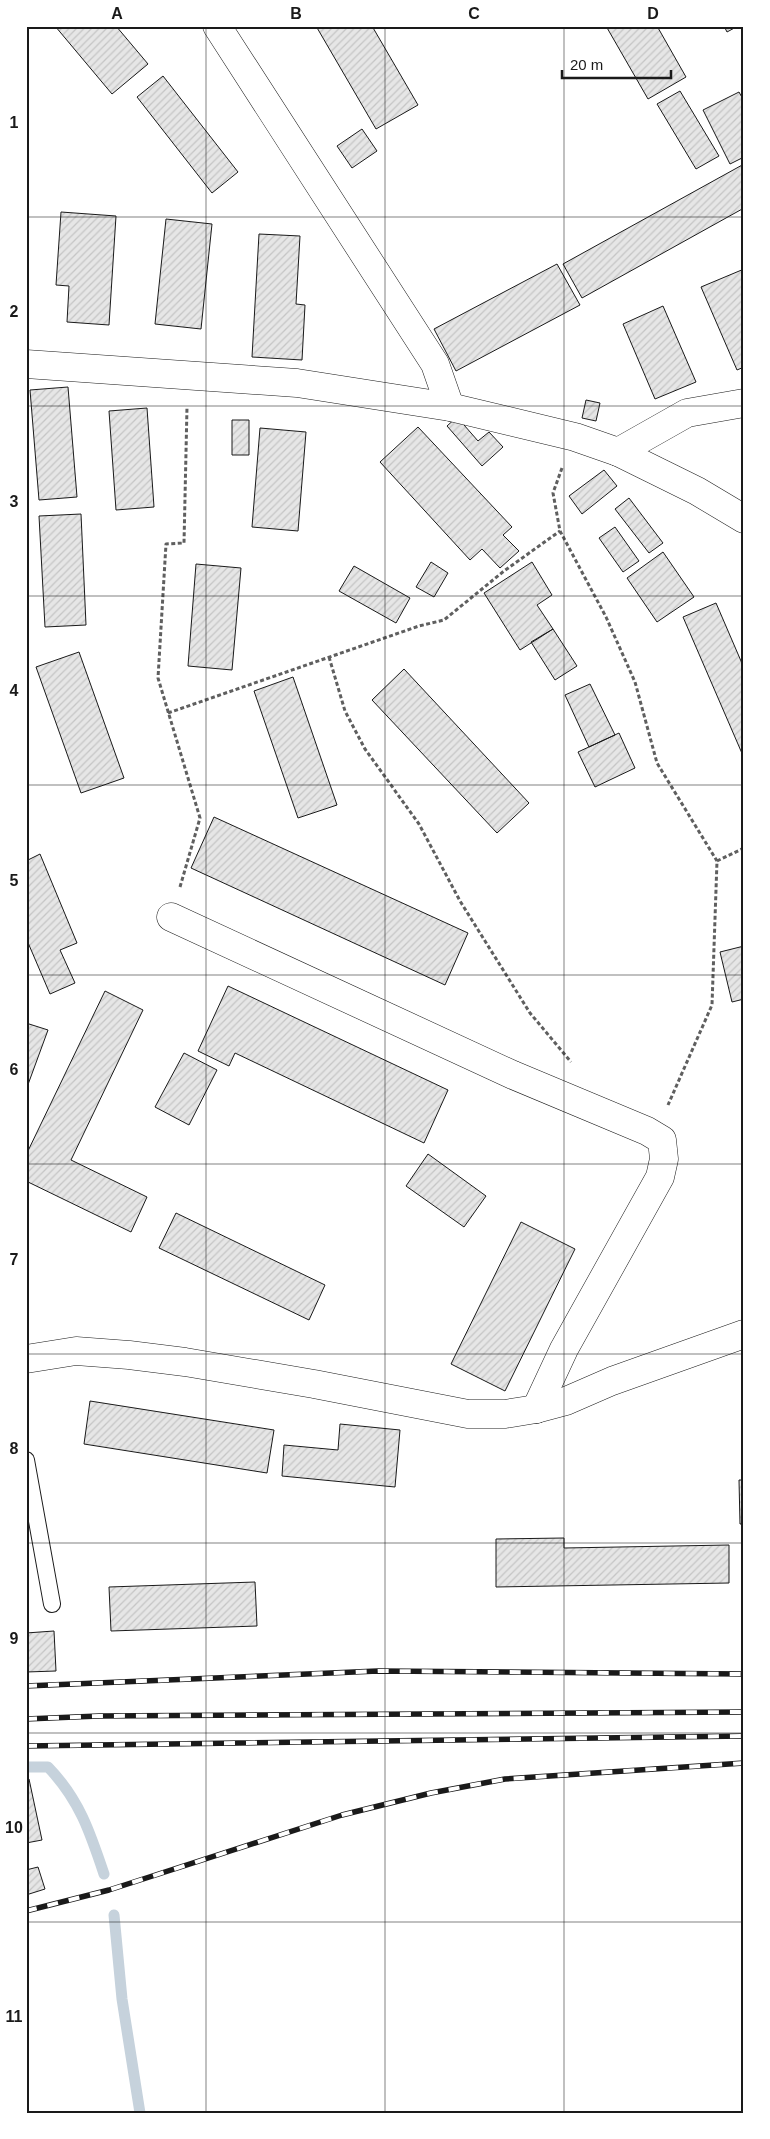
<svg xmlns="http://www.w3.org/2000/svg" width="770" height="2139" viewBox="0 0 770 2139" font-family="Arial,sans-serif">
	<defs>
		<pattern id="building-hatch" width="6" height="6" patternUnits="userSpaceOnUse" patternTransform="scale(1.25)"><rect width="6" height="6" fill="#e6e6e6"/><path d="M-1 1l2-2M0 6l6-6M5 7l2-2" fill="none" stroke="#c5c5c5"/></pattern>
	</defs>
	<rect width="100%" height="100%" fill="#fff"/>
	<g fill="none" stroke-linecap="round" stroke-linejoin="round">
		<path stroke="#c6d2dc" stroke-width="11" d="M 26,1767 L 48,1767 C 79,1799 90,1832 104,1874
			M 114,1915 L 122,1999 L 140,2113"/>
	</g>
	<path fill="url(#building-hatch)" stroke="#1a1a1a" d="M 55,26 L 116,26 L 148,64 L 112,94 Z
		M 316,26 L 372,26 L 418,105 L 376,129 Z
		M 606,26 L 657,26 L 686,77 L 648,99 Z
		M 724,26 L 738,26 L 727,32 Z
		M 163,76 L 238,172 L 212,193 L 137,97 Z
		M 680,91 L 719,156 L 696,169 L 657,104 Z
		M 739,92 L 744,101 L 744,157 L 730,164 L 703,110 Z
		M 362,129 L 377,151 L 352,168 L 337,146 Z
		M 744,164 L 744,208 L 582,298 L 563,264 Z
		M 61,212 L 116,216 L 109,325 L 67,322 L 69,286 L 56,285 Z
		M 166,219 L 212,224 L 201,329 L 155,324 Z
		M 259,234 L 300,236 L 296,304 L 305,305 L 302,360 L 252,357 Z
		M 557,264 L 580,305 L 456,371 L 434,329 Z
		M 744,269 L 744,367 L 737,370 L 701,287 Z
		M 663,306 L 696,382 L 655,399 L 623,324 Z
		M 68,387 L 77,497 L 39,500 L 30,390 Z
		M 586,400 L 600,403 L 596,421 L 582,418 Z
		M 147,408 L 154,507 L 116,510 L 109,411 Z
		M 457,417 L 478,441 L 489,432 L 503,447 L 482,466 L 447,426 Z
		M 232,420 L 249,420 L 249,455 L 232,455 Z
		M 418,427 L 512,527 L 503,535 L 519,551 L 500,568 L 482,549 L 470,560 L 380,462 Z
		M 260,428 L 306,432 L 298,531 L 252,527 Z
		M 604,470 L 617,486 L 582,514 L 569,496 Z
		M 629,498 L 663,543 L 649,553 L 615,509 Z
		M 81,514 L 86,625 L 45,627 L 39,516 Z
		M 615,527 L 639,561 L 623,572 L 599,538 Z
		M 663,552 L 694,597 L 657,622 L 627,578 Z
		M 431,562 L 448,573 L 434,597 L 416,587 Z
		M 532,562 L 552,595 L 537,605 L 553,629 L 520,650 L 484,593 Z
		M 196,564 L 241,568 L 232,670 L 188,666 Z
		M 354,566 L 410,598 L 396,623 L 339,591 Z
		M 716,603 L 744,668 L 744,758 L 683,617 Z
		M 553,629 L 577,666 L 555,680 L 531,642 Z
		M 79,652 L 124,778 L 81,793 L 36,667 Z
		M 404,669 L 529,803 L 497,833 L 372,700 Z
		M 293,677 L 337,805 L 298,818 L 254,691 Z
		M 590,684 L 615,735 L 589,747 L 565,695 Z
		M 619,733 L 635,768 L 595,787 L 578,752 Z
		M 214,817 L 468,933 L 445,985 L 191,868 Z
		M 40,854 L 77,943 L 60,950 L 75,983 L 50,994 L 26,938 L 26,861 Z
		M 744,946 L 744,999 L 732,1002 L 720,952 Z
		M 228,986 L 448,1090 L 424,1143 L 235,1053 L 229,1066 L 198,1051 Z
		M 105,991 L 143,1010 L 71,1160 L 147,1197 L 131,1232 L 26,1181 L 26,1155 Z
		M 26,1023 L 48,1030 L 26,1090 Z
		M 184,1053 L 217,1070 L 189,1125 L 155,1107 Z
		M 428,1154 L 486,1196 L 464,1227 L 406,1186 Z
		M 176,1213 L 325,1285 L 309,1320 L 159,1248 Z
		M 521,1222 L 575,1249 L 505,1391 L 451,1364 Z
		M 90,1401 L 274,1430 L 267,1473 L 84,1444 Z
		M 340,1424 L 400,1430 L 395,1487 L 282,1476 L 284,1445 L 338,1450 Z
		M 739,1480 L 744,1480 L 744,1524 L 740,1524 Z
		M 564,1538 L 564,1548 L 729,1545 L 729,1583 L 496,1587 L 496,1539 Z
		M 255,1582 L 257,1626 L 111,1631 L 109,1587 Z
		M 54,1631 L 56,1671 L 26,1672 L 26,1633 Z
		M 26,1779 L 29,1779 L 42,1840 L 26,1843 Z
		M 38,1867 L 45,1889 L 26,1895 L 26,1870 Z"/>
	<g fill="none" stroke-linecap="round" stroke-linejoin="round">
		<defs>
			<path id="service" d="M 26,1460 L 52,1604"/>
			<path id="minor" d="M 217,26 L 435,364 L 450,407
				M 618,452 L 687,413 L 744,403
				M 171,917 L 513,1075 L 647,1131 L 662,1140 L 664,1159 L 660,1177 L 564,1349 L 536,1409"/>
			<path id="tertiary" d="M 26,364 L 297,383 L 450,407 L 575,437 L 618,452 L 697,491 L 744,519
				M 26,1359 L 76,1351 L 129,1355 L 185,1362 L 314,1384 L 468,1414 L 505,1414 L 536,1409 L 566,1401 L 612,1381 L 744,1334"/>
		</defs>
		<use href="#service" stroke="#1a1a1a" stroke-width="18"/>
		<use href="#minor" stroke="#1a1a1a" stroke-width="29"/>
		<use href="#tertiary" stroke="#1a1a1a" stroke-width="29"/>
		<path stroke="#5f5f5f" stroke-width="3" stroke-dasharray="4 2.5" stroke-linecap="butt" d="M 562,468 L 553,493 L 560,531 L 606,617 L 635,682 L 657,763 L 717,861 L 712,1005 L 668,1105
			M 329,657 L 345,711 L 365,749 L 419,824 L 460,901 L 530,1013 L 571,1062
			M 168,713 L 419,626 L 444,620 L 504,571 L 560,531
			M 717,861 L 744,848
			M 180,887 L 200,818 L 158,678 L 166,544 L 184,543 L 187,407"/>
		<use href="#service" stroke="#fff" stroke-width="16"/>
		<use href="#minor" stroke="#fff" stroke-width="28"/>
		<use href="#tertiary" stroke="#fff" stroke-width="28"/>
		<defs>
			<path id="rail" d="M 26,1686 L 378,1671 L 744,1674
				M 26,1719 L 99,1716 L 744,1712
				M 26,1746 L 744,1736
				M 26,1911 L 109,1890 L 342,1815 L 431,1793 L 505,1779 L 744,1763"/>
		</defs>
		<use href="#rail" stroke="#1a1a1a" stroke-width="5.5"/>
		<use href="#rail" stroke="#fff" stroke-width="4" stroke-dasharray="11" stroke-linecap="butt"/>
	</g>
	<path fill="none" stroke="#1a1a1a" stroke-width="1" stroke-opacity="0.55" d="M 206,26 L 206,2113M 385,26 L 385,2113M 564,26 L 564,2113M 26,217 L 744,217M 26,406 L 744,406M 26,596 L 744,596M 26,785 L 744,785M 26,975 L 744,975M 26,1164 L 744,1164M 26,1354 L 744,1354M 26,1543 L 744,1543M 26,1733 L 744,1733M 26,1922 L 744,1922"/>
	<rect width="770" height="2139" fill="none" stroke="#ffffff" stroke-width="55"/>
	<path d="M562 70v8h109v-8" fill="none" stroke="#1a1a1a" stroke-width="2.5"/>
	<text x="570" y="70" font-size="15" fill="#1a1a1a" stroke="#ffffff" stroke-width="4" paint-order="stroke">20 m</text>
	<rect x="28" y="28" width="714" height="2084" fill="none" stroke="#1a1a1a" stroke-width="2"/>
	<g font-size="16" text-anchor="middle" font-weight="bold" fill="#1a1a1a">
		<text x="117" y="19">A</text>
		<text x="296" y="19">B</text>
		<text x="474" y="19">C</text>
		<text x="653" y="19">D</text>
		<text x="14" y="128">1</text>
		<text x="14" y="317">2</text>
		<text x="14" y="507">3</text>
		<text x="14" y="696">4</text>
		<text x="14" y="886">5</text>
		<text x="14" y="1075">6</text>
		<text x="14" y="1265">7</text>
		<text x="14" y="1454">8</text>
		<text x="14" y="1644">9</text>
		<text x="14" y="1833">10</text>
		<text x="14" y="2022">11</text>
	</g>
</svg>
